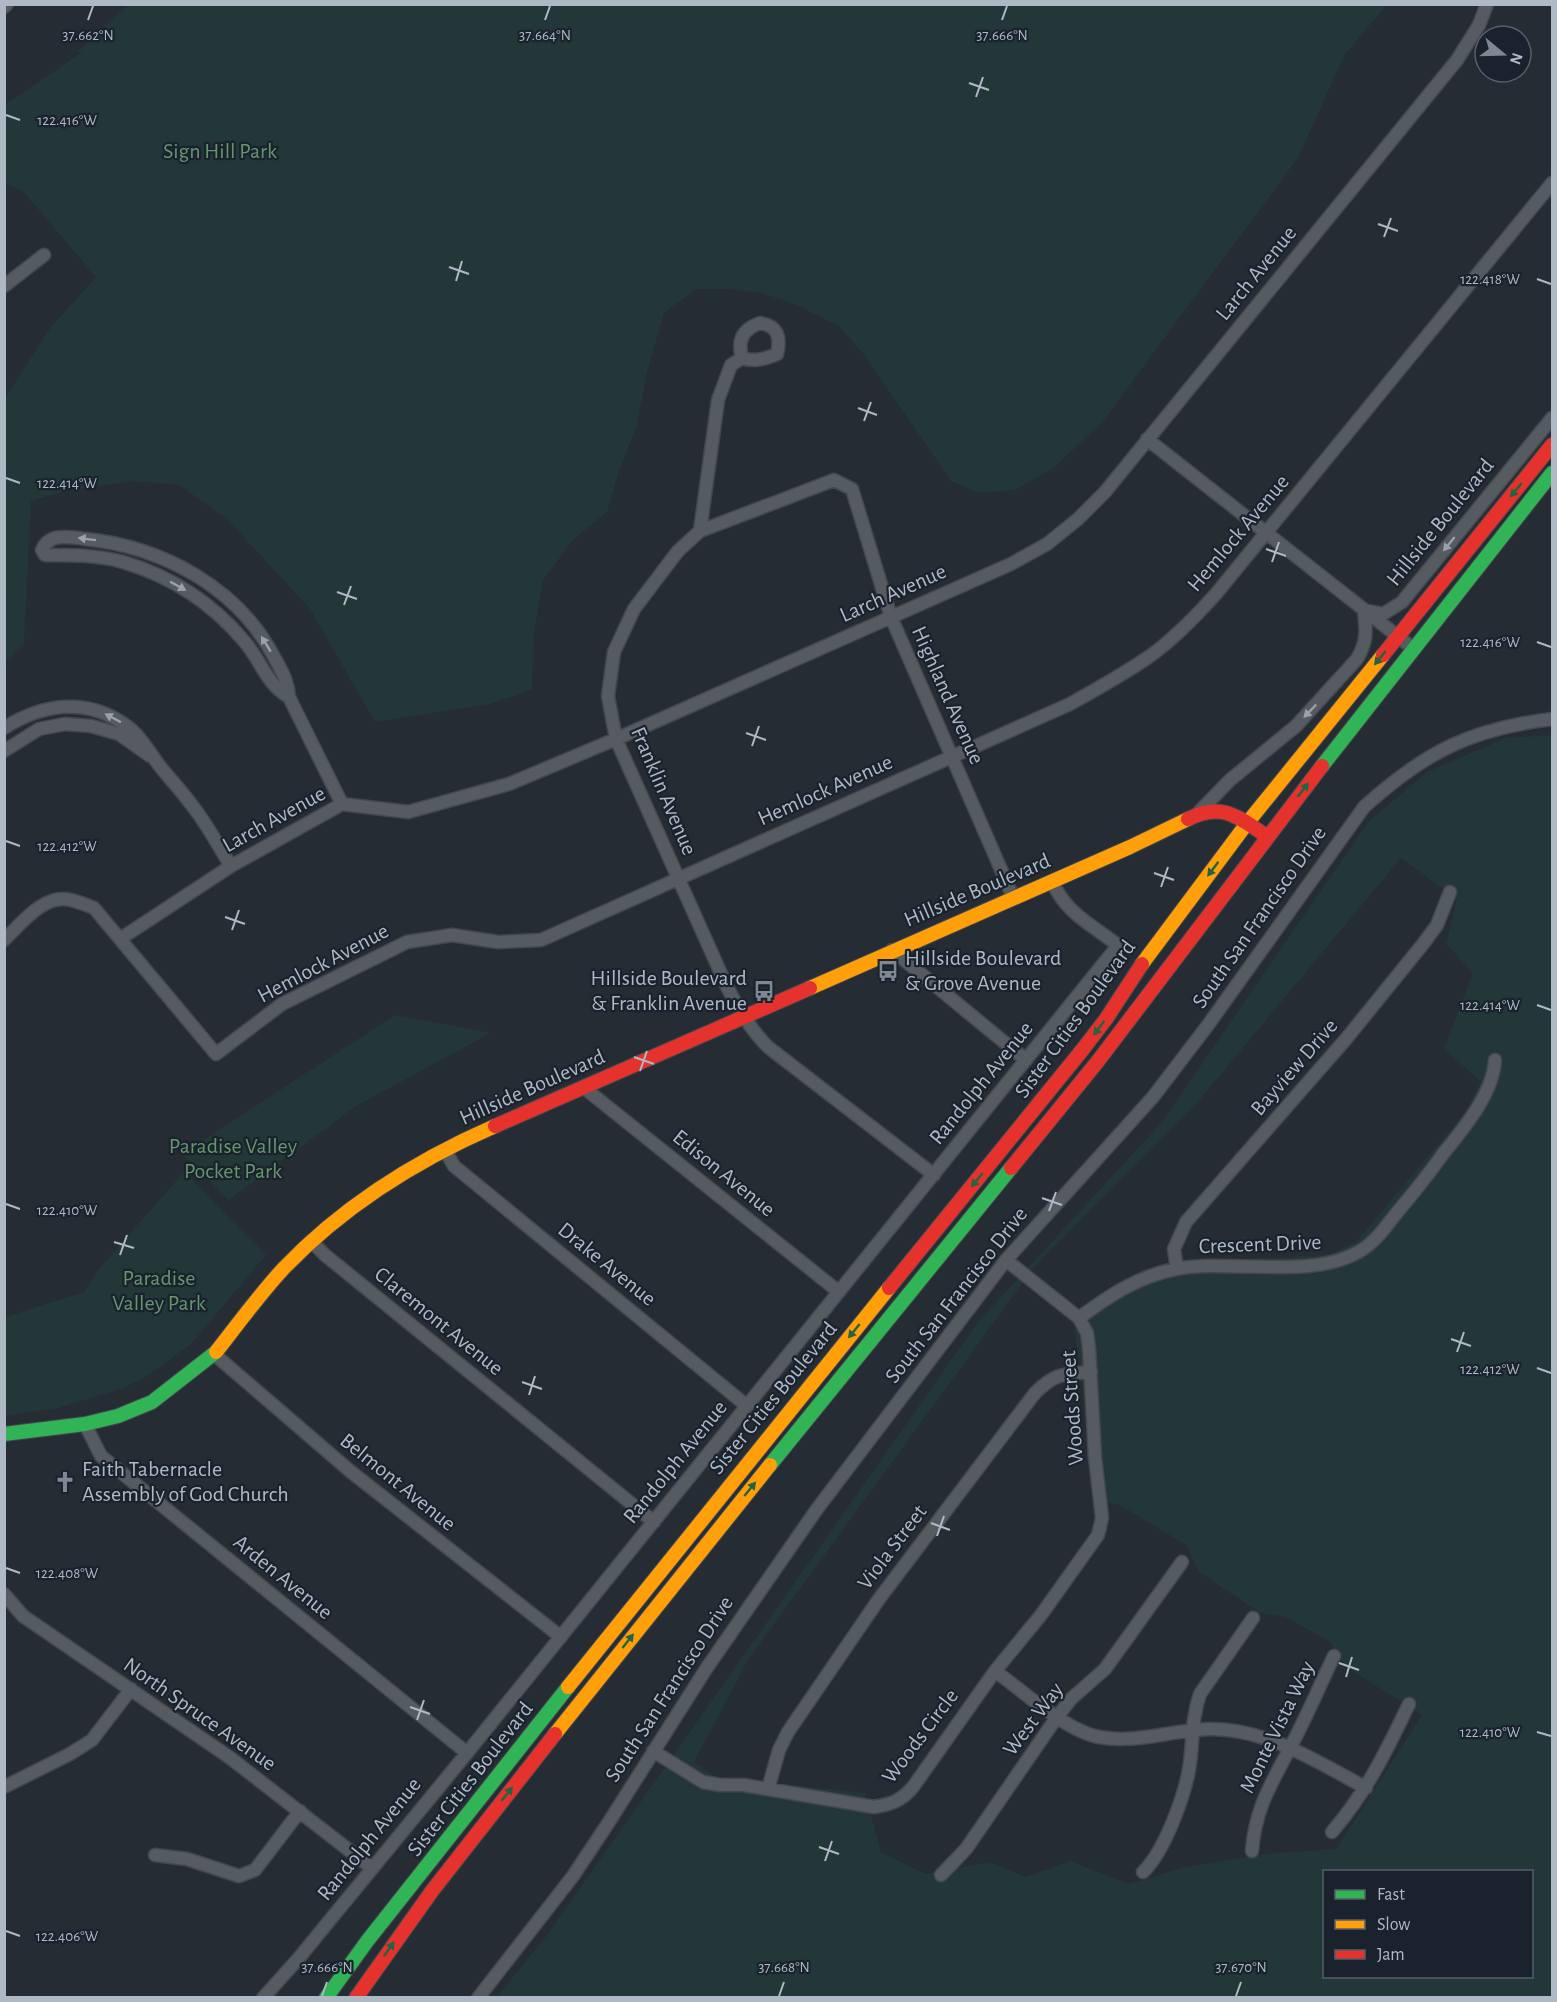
<svg xmlns="http://www.w3.org/2000/svg" width="1557" height="2002" viewBox="0 0 1557 2002" font-family="'Alegreya Sans',sans-serif">
	<rect width="100%" height="100%" fill="#262c33"/>
	<path fill="#233638" fill-rule="evenodd" d="M 128,5 L 128,4 L 1387,5 L 1345,54 L 1298,158 L 1103,421 L 1054,468 L 1015,490 L 979,493 L 951,481 L 865,356 L 839,326 L 797,305 L 762,293 L 729,289 L 696,289 L 664,313 L 646,376 L 637,425 L 619,471 L 607,512 L 574,539 L 543,580 L 534,633 L 532,690 L 490,704 L 375,722 L 310,609 L 226,518 L 179,485 L 134,481 L 64,491 L 31,501 L 24,644 L 5,662 L 5,398 L 50,328 L 96,277 L 22,190 L 5,183 L 5,105 L 82,52 L 77,52 Z
		M 1552,735 L 1552,1997 L 496,1998 L 547,1935 L 978,1322 L 1162,1122 L 1368,822 L 1427,772 L 1506,738 ZM 1401,858 L 1457,899 L 1446,944 L 1473,973 L 1444,1049 L 1481,1082 L 1462,1116 L 1356,1242 L 1328,1255 L 1195,1261 L 1143,1269 L 1089,1303 L 1075,1331 L 1084,1401 L 1093,1498 L 1120,1505 L 1186,1545 L 1199,1572 L 1260,1613 L 1286,1617 L 1330,1642 L 1345,1666 L 1422,1715 L 1336,1849 L 1263,1854 L 1182,1868 L 1129,1884 L 1070,1861 L 1026,1877 L 989,1862 L 926,1874 L 881,1852 L 865,1793 L 715,1777 L 694,1762 L 748,1660 L 1035,1266 L 1197,1103 ZM 1324,1872 L 1532,1872 L 1532,1976 L 1324,1976 Z
		M 395,1015 L 491,1033 L 356,1106 L 229,1200 L 182,1154 Z
		M 184,1172 L 266,1255 L 191,1344 L 147,1376 L 126,1387 L 59,1408 L 5,1416 L 5,1317 L 84,1292 L 99,1269 Z"/>
	<g fill="none" stroke-linecap="round" stroke-linejoin="round">
		<defs>
			<path id="street" d="M 4,7 L 7,4
				M 4,286 L 44,255
				M 760,323 C 778,326 781,337 777,354 C 765,359 755,362 742,358 C 737,340 743,329 760,323 Z
				M 742,358 L 731,365 L 718,400 L 700,531 L 678,551 L 634,609 L 614,652 L 608,696 L 616,739 L 727,987 C 739,1009 750,1029 768,1047 L 934,1175
				M 1147,439 L 1414,649
				M 700,531 L 834,480 L 852,489 L 891,617 L 1013,897
				M 1368,611 L 1383,614 L 1402,602 L 1552,418
				M 289,697 C 265,683 261,660 244,641 C 212,603 170,576 123,562 C 98,555 71,555 45,555 L 42,550 C 49,532 70,537 86,539 C 161,547 236,586 273,655 C 281,670 288,680 289,697 L 342,804
				M 4,728 C 42,704 85,697 124,724 C 141,735 150,754 162,769 C 173,782 184,794 194,808 C 208,826 219,847 231,866
				M 4,751 L 39,729 L 65,724 L 91,726 L 119,734 L 150,756
				M 1199,812 L 1230,780 L 1296,726 L 1357,659 C 1368,640 1366,631 1364,610
				M 120,939 L 231,866 L 342,804 L 408,812 L 509,784 L 616,739 L 1011,564 L 1047,544 L 1078,519 L 1105,492 L 1457,60 L 1479,25 L 1487,4
				M 4,940 C 21,924 44,893 71,900 C 79,902 87,905 94,908 L 216,1054 L 282,1004 L 407,942 L 452,935 L 498,942 L 541,940 L 1070,704 C 1097,689 1124,674 1150,656 C 1174,639 1195,617 1215,595 L 1552,183
				M 892,950 L 1026,1060
				M 583,1087 L 839,1292
				M 445,1150 L 454,1166 L 747,1406
				M 311,1241 L 325,1255 L 654,1522
				M 1177,1269 L 1174,1249 L 1186,1222 L 1346,1039 L 1423,944 L 1437,925 L 1450,892
				M 1079,1318 C 1109,1296 1138,1276 1176,1269 C 1230,1259 1313,1280 1360,1251 C 1374,1243 1385,1228 1395,1215 C 1412,1195 1428,1175 1443,1154 C 1464,1128 1493,1094 1495,1060
				M 214,1354 L 350,1471 L 561,1637
				M 85,1424 L 101,1456 L 467,1753
				M 4,1594 L 23,1616 L 229,1757 L 372,1868
				M 995,1671 C 1023,1691 1066,1731 1099,1737 C 1135,1744 1172,1730 1209,1729 C 1266,1728 1318,1762 1366,1788
				M 653,1751 L 703,1782 L 720,1785 L 743,1785 L 874,1807 C 892,1804 901,1801 913,1787 L 995,1671 L 1041,1615 L 1098,1535 L 1102,1518 L 1095,1457 L 1089,1348 L 1087,1333 L 1079,1318 L 1006,1260
				M 4,1787 L 70,1754 L 92,1740 L 131,1689
				M 768,1789 L 779,1750 L 788,1732 L 879,1599 L 1035,1393 C 1055,1373 1063,1374 1091,1372
				M 1332,1832 C 1367,1791 1386,1752 1409,1704
				M 1252,1851 C 1255,1809 1271,1784 1290,1748 C 1306,1718 1319,1687 1334,1656
				M 155,1855 L 187,1859 L 239,1876 L 255,1870 L 300,1811
				M 1143,1872 C 1165,1851 1186,1793 1190,1763 C 1193,1739 1192,1717 1200,1694 L 1253,1618
				M 941,1875 L 966,1849 L 1057,1717 L 1071,1699 L 1105,1669 L 1182,1562
				M 263,1998 L 298,1959 L 467,1753 L 1116,948 L 1115,943 C 1089,923 1065,912 1052,881
				M 478,1998 L 573,1876 L 607,1825 L 706,1669 L 817,1509 L 1006,1260 L 1153,1097 L 1208,1025 L 1364,807 C 1425,752 1470,729 1552,719"/>
			<path id="fast" d="M 1322,766 L 1552,473
				M 4,1434 L 85,1424 L 118,1416 L 152,1402 L 216,1352
				M 770,1465 L 1011,1168
				M 326,1998 L 368,1940 L 568,1687"/>
			<path id="slow" d="M 1142,964 L 1248,822 L 1383,655
				M 810,988 L 1130,847 L 1188,819
				M 216,1352 C 238,1324 259,1295 283,1269 C 342,1207 417,1160 495,1126
				M 568,1687 L 889,1288
				M 555,1734 L 770,1465"/>
			<path id="jam" d="M 1383,655 L 1552,445
				M 1188,819 C 1223,801 1239,818 1268,837
				M 495,1126 L 810,988
				M 1011,1168 L 1098,1061 L 1322,766
				M 889,1288 L 1083,1049 L 1106,1019 L 1142,964
				M 356,1998 L 432,1891 L 555,1734"/>
		</defs>
		<use href="#street" stroke="#44484e" stroke-width="15"/>
		<use href="#fast" stroke="#44484e" stroke-width="16"/>
		<use href="#slow" stroke="#44484e" stroke-width="16"/>
		<use href="#jam" stroke="#44484e" stroke-width="16"/>
		<use href="#street" stroke="#565a61" stroke-width="12"/>
		<use href="#fast" stroke="#30b455" stroke-width="14"/>
		<use href="#slow" stroke="#ff9f0a" stroke-width="14"/>
		<use href="#jam" stroke="#e5322d" stroke-width="14"/>
	</g>
	<defs><path id="oneway-solid" d="M-6-.8H1V-3.2L6.5 0L1 3.2V.8H-6Z" transform="scale(1.5)"/></defs>
	<g fill="#24643f">
		<use href="#oneway-solid" transform="translate(1516 490) rotate(129)"/>
		<use href="#oneway-solid" transform="translate(1380 658) rotate(129)"/>
		<use href="#oneway-solid" transform="translate(1303 790) rotate(-52)"/>
		<use href="#oneway-solid" transform="translate(1213 869) rotate(127)"/>
		<use href="#oneway-solid" transform="translate(1099 1028) rotate(127)"/>
		<use href="#oneway-solid" transform="translate(977 1180) rotate(129)"/>
		<use href="#oneway-solid" transform="translate(854 1331) rotate(129)"/>
		<use href="#oneway-solid" transform="translate(750 1489) rotate(-51)"/>
		<use href="#oneway-solid" transform="translate(628 1641) rotate(-52)"/>
		<use href="#oneway-solid" transform="translate(507 1794) rotate(-52)"/>
		<use href="#oneway-solid" transform="translate(389 1949) rotate(-55)"/>
	</g>
	<g fill="#99a1ac">
		<use href="#oneway-solid" transform="translate(87 539) rotate(-173)"/>
		<use href="#oneway-solid" transform="translate(1449 544) rotate(129)"/>
		<use href="#oneway-solid" transform="translate(178 586) rotate(29)"/>
		<use href="#oneway-solid" transform="translate(266 644) rotate(-122)"/>
		<use href="#oneway-solid" transform="translate(1310 711) rotate(134)"/>
		<use href="#oneway-solid" transform="translate(113 718) rotate(-152)"/>
	</g>
	<path fill="none" stroke="#afb9c5" stroke-width="2" d="M 88,20 L 93,6M 545,20 L 550,6M 1002,20 L 1007,6M 969,83 L 989,90M 976,97 L 983,77M 6,115 L 20,120M 1378,224 L 1398,231M 1384,237 L 1391,218M 449,267 L 469,274M 1537,279 L 1551,284M 456,281 L 462,261M 858,408 L 877,415M 864,421 L 871,402M 6,478 L 20,483M 1266,549 L 1286,556M 1272,562 L 1279,542M 337,592 L 357,599M 344,605 L 351,586M 1537,642 L 1551,647M 746,733 L 766,740M 752,746 L 759,726M 6,841 L 20,846M 1154,873 L 1174,880M 1161,887 L 1168,867M 225,917 L 245,924M 232,930 L 239,910M 1537,1005 L 1551,1010M 634,1057 L 654,1064M 640,1071 L 647,1051M 1042,1198 L 1062,1205M 6,1204 L 20,1209M 1049,1211 L 1056,1192M 114,1242 L 134,1248M 120,1255 L 127,1235M 1451,1339 L 1471,1346M 1457,1352 L 1464,1332M 1537,1368 L 1551,1373M 522,1382 L 542,1389M 529,1395 L 535,1376M 931,1523 L 950,1530M 937,1536 L 944,1516M 6,1568 L 20,1573M 1339,1663 L 1359,1670M 1346,1677 L 1352,1657M 410,1707 L 430,1714M 417,1720 L 424,1700M 1537,1732 L 1551,1736M 819,1847 L 839,1854M 825,1861 L 832,1841M 6,1931 L 20,1936M 322,1996 L 327,1982M 779,1996 L 784,1982M 1236,1996 L 1241,1982"/>
	<defs>
		<symbol id="bus-bare" viewBox="-9 -9 18 18"><path d="M-5-6H5V4H4V6H2V4H-2V6H-4V4H-5ZM-3.5-4V0h7V-4ZM-3.5 1.2v1.5H-2V1.2ZM2 1.2v1.5H3.5V1.2Z" fill="#7f8892" stroke="#1a232d" stroke-width="2.5" paint-order="stroke"/></symbol>
		<symbol id="church-bare" viewBox="-9 -9 18 18"><path d="M-1.2-6h2.4v3.5h3.3v2.4h-3.3V6h-2.4V-.1h-3.3v-2.4h3.3Z" fill="#7f8892" stroke="#1a232d" stroke-width="2.5" paint-order="stroke"/></symbol>
	</defs>
	<g fill-rule="evenodd">
		<use href="#bus-bare" x="873" y="956" width="30" height="30"/>
		<use href="#bus-bare" x="749" y="976" width="30" height="30"/>
		<use href="#church-bare" x="50" y="1467" width="30" height="30"/>
	</g>
	<g text-anchor="middle" dominant-baseline="central" stroke-width="4.5" stroke-linejoin="round" paint-order="stroke">
		<g font-size="22" fill="#66956d" stroke="#1a232d">
			<text x="220" y="151">Sign Hill Park</text>
			<text x="233" y="1146">Paradise Valley<tspan x="233" dy="25">Pocket Park</tspan></text>
			<text x="159" y="1278">Paradise<tspan x="159" dy="25">Valley Park</tspan></text>
		</g>
		<g font-size="22" fill="#afb9c5" stroke="#1a232d">
			<text transform="translate(1256 273) rotate(-51)">Larch Avenue</text>
			<text transform="translate(1440 522) rotate(-51)">Hillside Boulevard</text>
			<text transform="translate(1238 533) rotate(-50)">Hemlock Avenue</text>
			<text transform="translate(893 593) rotate(-24)">Larch Avenue</text>
			<text transform="translate(948 695) rotate(66)">Highland Avenue</text>
			<text transform="translate(825 790) rotate(-24)">Hemlock Avenue</text>
			<text transform="translate(664 791) rotate(67)">Franklin Avenue</text>
			<text transform="translate(274 819) rotate(-29)">Larch Avenue</text>
			<text transform="translate(977 890) rotate(-23)">Hillside Boulevard</text>
			<text transform="translate(1259 917) rotate(-55)">South San Francisco Drive</text>
			<text transform="translate(323 963) rotate(-28)">Hemlock Avenue</text>
			<text transform="translate(1075 1019) rotate(-54)">Sister Cities Boulevard</text>
			<text transform="translate(1294 1067) rotate(-49)">Bayview Drive</text>
			<text transform="translate(981 1083) rotate(-51)">Randolph Avenue</text>
			<text transform="translate(532 1087) rotate(-24)">Hillside Boulevard</text>
			<text transform="translate(724 1173) rotate(39)">Edison Avenue</text>
			<text transform="translate(1260 1244) rotate(-2)">Crescent Drive</text>
			<text transform="translate(607 1264) rotate(39)">Drake Avenue</text>
			<text transform="translate(956 1295) rotate(-52)">South San Francisco Drive</text>
			<text transform="translate(439 1321) rotate(39)">Claremont Avenue</text>
			<text transform="translate(773 1398) rotate(-51)">Sister Cities Boulevard</text>
			<text transform="translate(1072 1408) rotate(-94)">Woods Street</text>
			<text transform="translate(675 1462) rotate(-51)">Randolph Avenue</text>
			<text transform="translate(398 1482) rotate(39)">Belmont Avenue</text>
			<text transform="translate(892 1547) rotate(-53)">Viola Street</text>
			<text transform="translate(283 1577) rotate(39)">Arden Avenue</text>
			<text transform="translate(669 1689) rotate(-57)">South San Francisco Drive</text>
			<text transform="translate(200 1714) rotate(35)">North Spruce Avenue</text>
			<text transform="translate(1033 1719) rotate(-53)">West Way</text>
			<text transform="translate(1277 1727) rotate(-64)">Monte Vista Way</text>
			<text transform="translate(920 1736) rotate(-53)">Woods Circle</text>
			<text transform="translate(470 1779) rotate(-52)">Sister Cities Boulevard</text>
			<text transform="translate(369 1839) rotate(-51)">Randolph Avenue</text>
		</g>
		<g font-size="22" fill="#afb9c5" stroke="#1a232d" text-anchor="start">
			<text x="905" y="958">Hillside Boulevard<tspan x="905" dy="25">&amp; Grove Avenue</tspan></text>
			<text x="747" y="978" text-anchor="end">Hillside Boulevard<tspan x="747" dy="25">&amp; Franklin Avenue</tspan></text>
			<text x="82" y="1469">Faith Tabernacle<tspan x="82" dy="25">Assembly of God Church</tspan></text>
		</g>
	</g>
	<g font-size="15" text-anchor="middle" fill="#afb9c5" stroke="#1a232d" stroke-width="4.5" stroke-linejoin="round" paint-order="stroke">
		<text x="545" y="40">37.664°N</text>
		<text x="88" y="40">37.662°N</text>
		<text x="1002" y="40">37.666°N</text>
		<text x="67" y="125">122.416°W</text>
		<text x="1490" y="284">122.418°W</text>
		<text x="67" y="488">122.414°W</text>
		<text x="1490" y="647">122.416°W</text>
		<text x="67" y="851">122.412°W</text>
		<text x="1490" y="1010">122.414°W</text>
		<text x="67" y="1215">122.410°W</text>
		<text x="1490" y="1374">122.412°W</text>
		<text x="67" y="1578">122.408°W</text>
		<text x="1490" y="1737">122.410°W</text>
		<text x="67" y="1941">122.406°W</text>
		<text x="327" y="1972">37.666°N</text>
		<text x="784" y="1972">37.668°N</text>
		<text x="1241" y="1972">37.670°N</text>
	</g>
	<rect width="1557" height="2002" fill="none" stroke="#afb9c5" stroke-width="12"/>
	<rect x="1323" y="1870" width="210" height="108" fill="#1a232d" stroke="#565f6a" stroke-width="1.5"/>
	<rect x="1335" y="1890" width="30" height="9" fill="#30b455" stroke="#565f6a" stroke-width="1.5"/>
	<text x="1377" y="1900" font-size="18" fill="#afb9c5">Fast</text>
	<rect x="1335" y="1920" width="30" height="9" fill="#ff9f0a" stroke="#565f6a" stroke-width="1.5"/>
	<text x="1377" y="1930" font-size="18" fill="#afb9c5">Slow</text>
	<rect x="1335" y="1950" width="30" height="9" fill="#e5322d" stroke="#565f6a" stroke-width="1.5"/>
	<text x="1377" y="1960" font-size="18" fill="#afb9c5">Jam</text>
	<g transform="translate(1503 54) rotate(109)"><circle r="28" fill="#1a232d" stroke="#565f6a" stroke-width="1.5"/>
	<path d="M0-4.5L10 22L0 15L-10 22Z" fill="#7f8892"/>
	<text y="-9" font-size="16" font-weight="bold" text-anchor="middle" fill="#afb9c5">N</text>
	</g>
</svg>
